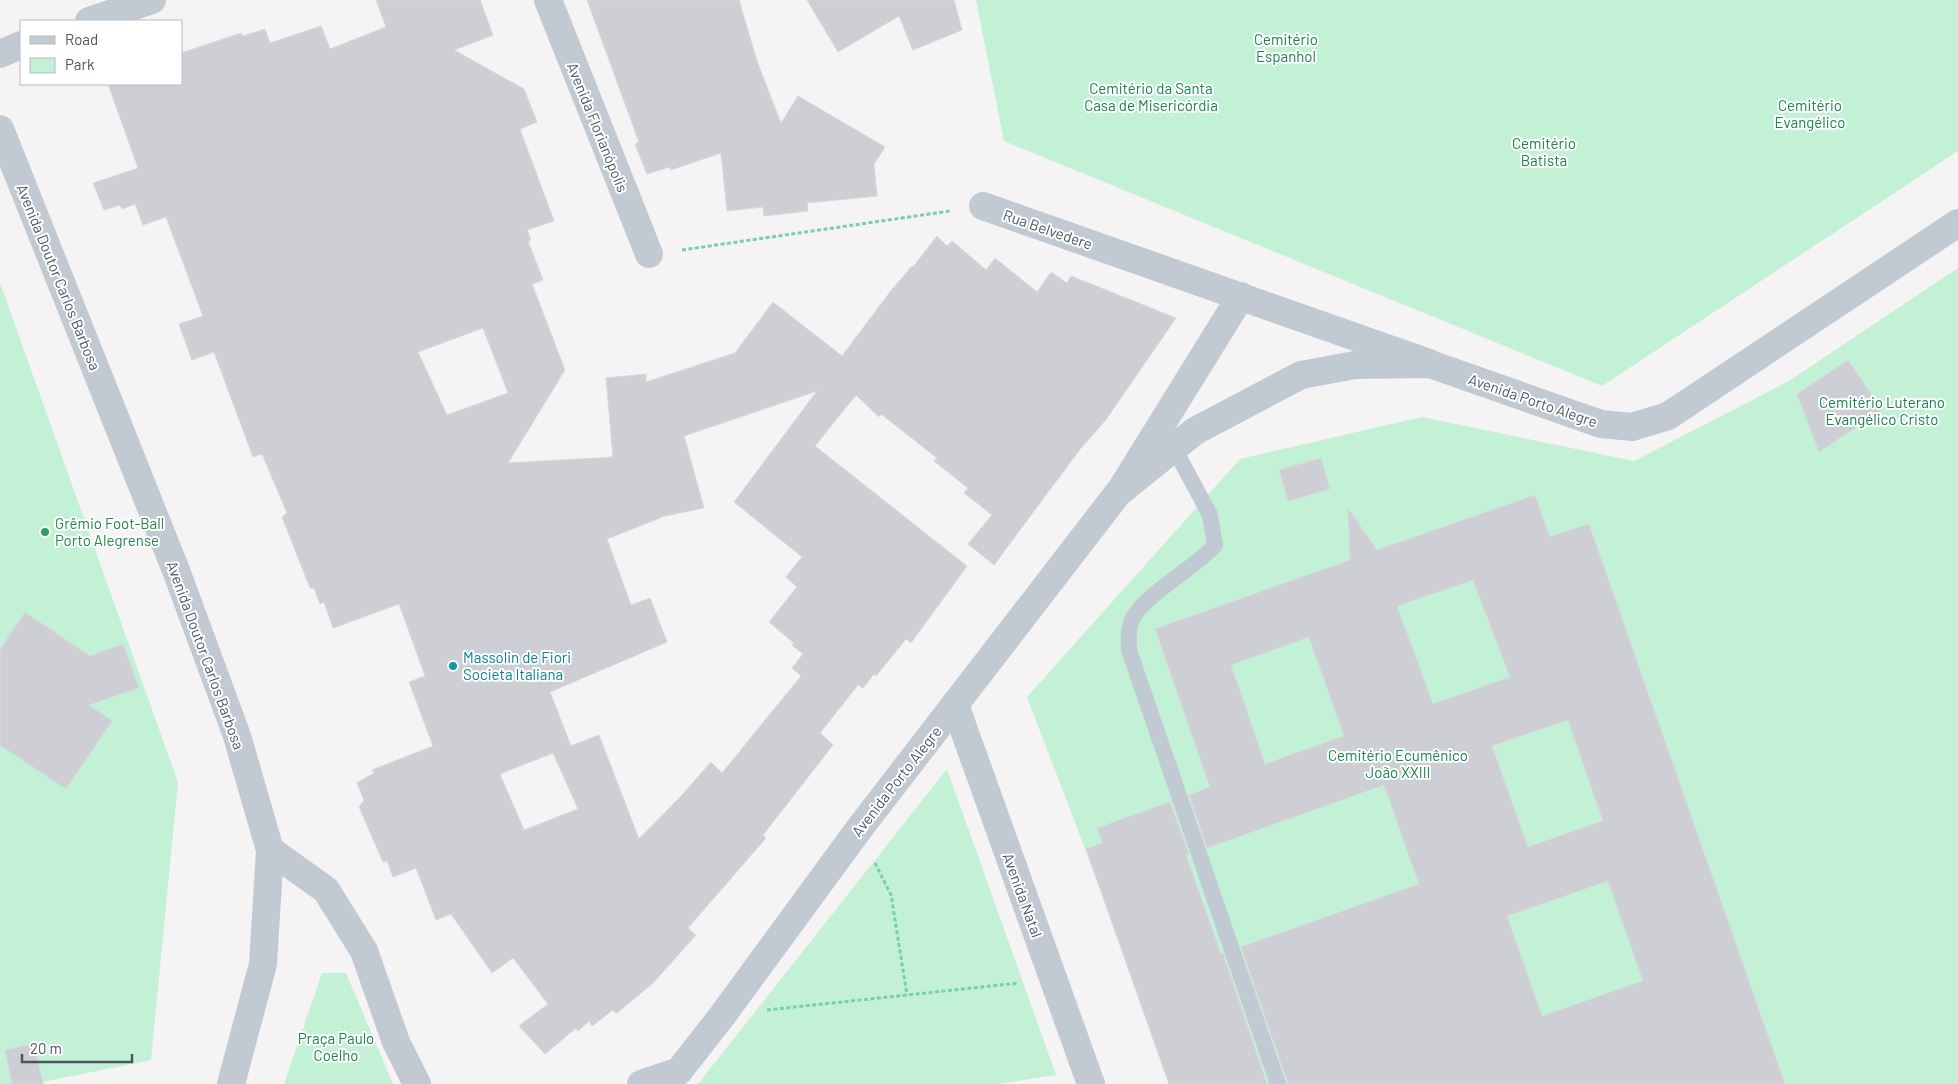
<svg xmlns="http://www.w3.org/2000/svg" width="1958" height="1084" viewBox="0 0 1958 1084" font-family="Barlow,sans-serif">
	<rect width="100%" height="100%" fill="#f5f3f3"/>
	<path fill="#c3f1d5" d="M 976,0 L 1958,0 L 1958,151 L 1602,386 L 1004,141 Z
		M 1958,268 L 1958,1084 L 1175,1084 L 1027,697 L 1240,459 L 1422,417 L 1634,461 L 1789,381 Z
		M 0,283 L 178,782 L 151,1060 L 33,1084 L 0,1084 Z
		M 947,769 L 1056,1075 L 997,1084 L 698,1084 Z
		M 322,973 L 346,973 L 393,1084 L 284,1084 Z"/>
	<path fill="#cdcfd5" stroke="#d7d9de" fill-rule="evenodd" d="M 376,0 L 480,0 L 493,35 L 454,50 L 524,89 L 537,122 L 520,129 L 554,221 L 527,230 L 531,240 L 528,241 L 543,280 L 532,284 L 565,370 L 508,463 L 613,457 L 606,378 L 646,374 L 646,382 L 735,353 L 773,302 L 842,356 L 890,292 L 912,266 L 913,267 L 937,236 L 947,246 L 952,241 L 986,270 L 995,258 L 1037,292 L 1051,272 L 1067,283 L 1071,276 L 1176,318 L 1105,421 L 1081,448 L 994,565 L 968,544 L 992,515 L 964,493 L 968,488 L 934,461 L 937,458 L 881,414 L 879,417 L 856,395 L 815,446 L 967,566 L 911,643 L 906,639 L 876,676 L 874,674 L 863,688 L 858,685 L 820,733 L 833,745 L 763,835 L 766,838 L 688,928 L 696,935 L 653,983 L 616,1014 L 613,1010 L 592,1026 L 589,1021 L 578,1031 L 576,1028 L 545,1054 L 519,1026 L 548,1004 L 513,958 L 492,973 L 451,914 L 436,920 L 416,868 L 393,877 L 387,861 L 383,862 L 359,807 L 364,800 L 357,783 L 374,773 L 372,770 L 433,746 L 409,682 L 425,676 L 399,604 L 333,628 L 324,602 L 320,604 L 314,588 L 310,588 L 282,517 L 287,513 L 262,454 L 253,457 L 214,352 L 192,360 L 179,324 L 203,316 L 166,217 L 143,225 L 135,204 L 122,209 L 120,205 L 104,210 L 93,183 L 138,168 L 108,84 L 181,84 L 181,53 L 241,33 L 243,36 L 265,29 L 270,43 L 321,26 L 330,49 L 386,27 ZM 483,328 L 508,393 L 447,415 L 418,352 ZM 817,391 L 734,502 L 802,557 L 786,577 L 797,587 L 769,622 L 794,643 L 792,645 L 803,654 L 792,668 L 801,676 L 722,773 L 711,762 L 682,795 L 639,839 L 599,735 L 571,746 L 550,692 L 667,642 L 650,598 L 631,605 L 607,539 L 665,516 L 704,508 L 684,436 ZM 553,753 L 578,809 L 524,830 L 500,774 Z
		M 587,0 L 739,0 L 757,61 L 781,123 L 798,96 L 885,147 L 874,164 L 877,196 L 807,203 L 808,211 L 764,216 L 763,207 L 727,211 L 721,153 L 671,170 L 670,167 L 647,174 L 635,144 L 639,142 Z
		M 807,0 L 954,0 L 962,30 L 913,50 L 899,16 L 838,52 Z
		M 1848,360 L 1882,410 L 1819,452 L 1797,394 Z
		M 1321,458 L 1330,489 L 1288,501 L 1279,470 Z
		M 1535,495 L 1550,537 L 1589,524 L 1785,1084 L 1288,1084 L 1241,947 L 1419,884 L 1384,785 L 1207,848 L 1189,795 L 1210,787 L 1155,629 L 1350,560 L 1348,508 L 1377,550 ZM 1473,580 L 1510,677 L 1433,704 L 1397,606 ZM 1309,637 L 1344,736 L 1265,764 L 1231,665 ZM 1568,720 L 1603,821 L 1528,847 L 1492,746 ZM 1608,881 L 1643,981 L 1542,1016 L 1507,916 Z
		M 25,612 L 90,656 L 123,644 L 139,688 L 89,705 L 112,721 L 66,789 L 0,745 L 0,649 Z
		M 1170,802 L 1189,854 L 1186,855 L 1221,954 L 1223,953 L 1267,1084 L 1169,1084 L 1086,849 L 1102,843 L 1097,828 Z
		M 34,1044 L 43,1084 L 12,1084 L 5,1050 Z"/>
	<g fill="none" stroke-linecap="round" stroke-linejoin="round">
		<path stroke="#7ad0a6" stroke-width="3" stroke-dasharray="4 2.5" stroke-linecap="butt" d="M 682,250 L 950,211
			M 875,863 L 891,895 L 907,995
			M 767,1010 L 1019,983"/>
		<path stroke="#c1cad2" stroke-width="16" d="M 1174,448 L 1210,515 L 1215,545 C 1195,569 1135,599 1130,626 C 1128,634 1129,642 1129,650 L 1278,1084"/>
		<path stroke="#c1cad2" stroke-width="28" d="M 548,0 L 649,254
			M 89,21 L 152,0
			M 0,54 L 21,45
			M 983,206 L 1429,363
			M 1122,488 L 1241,296
			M 955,705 L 1091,1084"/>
		<path stroke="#c1cad2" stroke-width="28" d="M 0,129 L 177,573 L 237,736 L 270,850 L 263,964 L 231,1084
			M 270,850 L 326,890 L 364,951 L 396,1042 L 417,1084
			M 641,1084 L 679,1071
			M 663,1084 L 679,1071 L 722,1016 L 859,829 L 1118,493 L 1195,431 L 1301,375 L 1355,365 L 1430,364 L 1601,424 L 1632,427 L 1668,416 L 1958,223"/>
	</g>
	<circle fill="#2e9e5b" stroke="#fff" stroke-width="2" cx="45" cy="532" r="5"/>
	<circle fill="#0f9aa8" stroke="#fff" stroke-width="2" cx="453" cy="666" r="5"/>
	<g text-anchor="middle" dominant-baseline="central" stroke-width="4" stroke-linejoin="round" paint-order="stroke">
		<g font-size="15" fill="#17864f" stroke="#fff">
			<text x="1286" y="39">Cemitério<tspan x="1286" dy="17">Espanhol</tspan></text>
			<text x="1151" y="88">Cemitério da Santa<tspan x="1151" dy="17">Casa de Misericórdia</tspan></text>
			<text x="1810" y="105">Cemitério<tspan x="1810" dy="17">Evangélico</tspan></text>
			<text x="1544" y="143">Cemitério<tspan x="1544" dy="17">Batista</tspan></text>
			<text x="1882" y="402">Cemitério Luterano<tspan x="1882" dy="17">Evangélico Cristo</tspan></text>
			<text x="1398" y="755">Cemitério Ecumênico<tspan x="1398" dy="17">João XXIII</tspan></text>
			<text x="336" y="1038">Praça Paulo<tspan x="336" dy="17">Coelho</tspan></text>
		</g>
		<g font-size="15" fill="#4a5661" stroke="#fff">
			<text transform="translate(598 127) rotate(68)">Avenida Florianópolis</text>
			<text transform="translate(1048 229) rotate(19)">Rua Belvedere</text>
			<text transform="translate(59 277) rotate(68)">Avenida Doutor Carlos Barbosa</text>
			<text transform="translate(1533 400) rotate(19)">Avenida Porto Alegre</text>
			<text transform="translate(206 655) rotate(70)">Avenida Doutor Carlos Barbosa</text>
			<text transform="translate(896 781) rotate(-52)">Avenida Porto Alegre</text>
			<text transform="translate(1023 895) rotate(70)">Avenida Natal</text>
		</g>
		<g font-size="15" fill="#27864d" stroke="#fff" text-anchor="start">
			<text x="55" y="523">Grêmio Foot-Ball<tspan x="55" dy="17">Porto Alegrense</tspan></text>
		</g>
		<g font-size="15" fill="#0d838f" stroke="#fff" text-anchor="start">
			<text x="463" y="657">Massolin de Fiori<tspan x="463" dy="17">Societa Italiana</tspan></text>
		</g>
	</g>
	<rect x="20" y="20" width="162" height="65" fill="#ffffff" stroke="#b7bbc0"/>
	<rect x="30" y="36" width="25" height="8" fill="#c1cad2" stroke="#b7bbc0"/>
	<text x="65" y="45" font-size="15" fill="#4a5661">Road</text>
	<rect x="30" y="58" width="25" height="15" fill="#c3f1d5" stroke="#b7bbc0"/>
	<text x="65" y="70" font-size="15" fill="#4a5661">Park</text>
	<path d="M22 1054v8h110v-8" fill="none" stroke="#4a5661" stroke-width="2.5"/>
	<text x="30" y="1054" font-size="15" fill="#4a5661" stroke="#ffffff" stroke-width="4" paint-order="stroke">20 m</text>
</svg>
